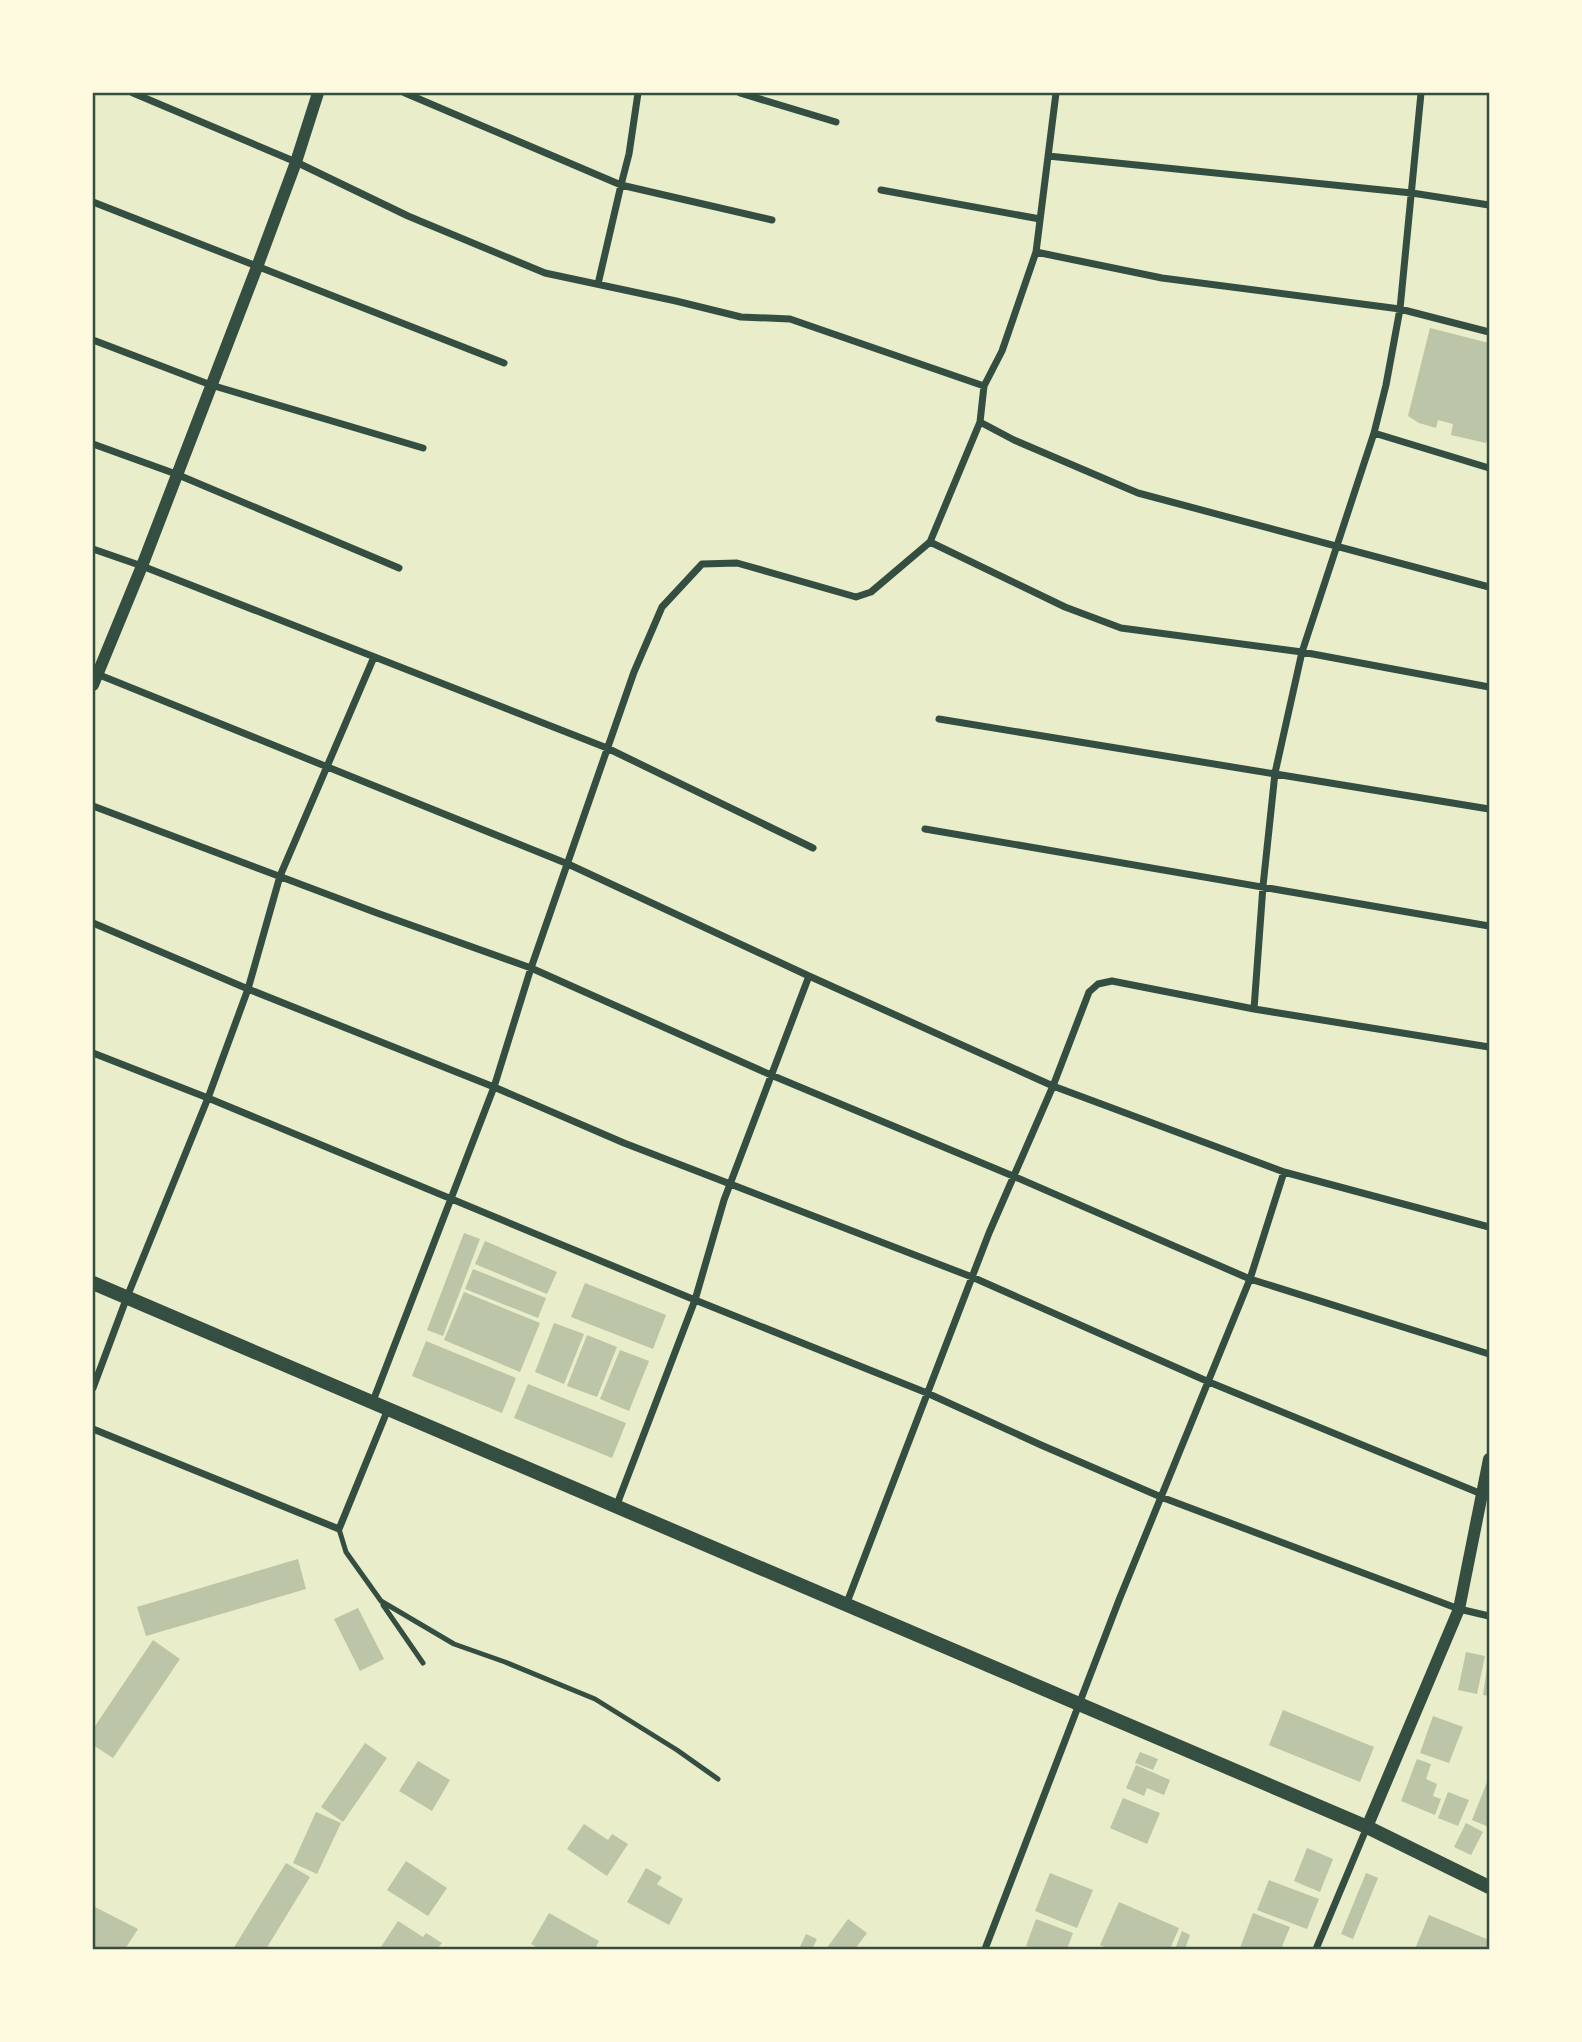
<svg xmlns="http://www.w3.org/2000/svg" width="1582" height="2042" viewBox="0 0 1582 2042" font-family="Ubuntu,sans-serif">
	<rect width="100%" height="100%" fill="#e9edc9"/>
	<path fill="#bcc5a7" d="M 1430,328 L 1489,343 L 1489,429 L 1486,443 L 1451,435 L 1453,424 L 1438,420 L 1436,428 L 1419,423 L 1408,416 Z
		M 464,1233 L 480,1239 L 443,1336 L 427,1330 Z
		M 485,1241 L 557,1272 L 547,1294 L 475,1264 Z
		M 473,1269 L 546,1298 L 538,1318 L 465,1289 Z
		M 585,1283 L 666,1315 L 653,1349 L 571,1317 Z
		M 464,1292 L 540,1323 L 520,1372 L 444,1340 Z
		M 554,1323 L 584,1334 L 564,1384 L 535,1372 Z
		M 587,1335 L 617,1347 L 597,1397 L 567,1386 Z
		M 426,1341 L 516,1378 L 502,1413 L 412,1376 Z
		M 620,1350 L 649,1361 L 629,1411 L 600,1399 Z
		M 528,1384 L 626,1423 L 612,1458 L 514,1418 Z
		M 298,1559 L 306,1589 L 146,1636 L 137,1607 Z
		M 358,1608 L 384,1659 L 360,1671 L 334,1619 Z
		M 153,1640 L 180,1659 L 113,1758 L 93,1745 L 93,1729 Z
		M 1466,1652 L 1485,1656 L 1477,1694 L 1458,1690 Z
		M 1488,1661 L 1489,1661 L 1489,1696 L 1483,1695 Z
		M 1283,1710 L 1374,1747 L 1360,1782 L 1269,1745 Z
		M 1433,1716 L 1463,1727 L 1449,1763 L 1420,1753 Z
		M 365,1743 L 387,1758 L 343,1822 L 321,1807 Z
		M 1140,1752 L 1158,1759 L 1153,1770 L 1135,1763 Z
		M 1417,1759 L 1431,1764 L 1426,1779 L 1437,1784 L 1433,1796 L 1441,1799 L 1435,1815 L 1401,1801 Z
		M 418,1761 L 450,1780 L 432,1811 L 399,1791 Z
		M 1136,1765 L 1170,1780 L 1164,1795 L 1147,1788 L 1144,1796 L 1126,1788 Z
		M 1489,1777 L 1488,1807 L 1489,1827 L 1472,1820 Z
		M 1448,1792 L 1469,1800 L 1458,1826 L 1438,1818 Z
		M 1123,1798 L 1160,1813 L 1147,1844 L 1110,1828 Z
		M 316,1812 L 341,1823 L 317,1874 L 293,1863 Z
		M 1466,1823 L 1483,1832 L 1471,1855 L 1454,1847 Z
		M 584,1824 L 608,1840 L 612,1834 L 628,1844 L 607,1876 L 567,1849 Z
		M 1307,1848 L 1333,1859 L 1320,1892 L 1294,1881 Z
		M 406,1861 L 447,1888 L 428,1916 L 387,1890 Z
		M 286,1863 L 310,1877 L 266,1949 L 233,1949 Z
		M 646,1868 L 662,1877 L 657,1884 L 683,1899 L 669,1925 L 627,1902 Z
		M 1050,1873 L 1093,1890 L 1077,1928 L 1035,1911 Z
		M 1366,1873 L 1378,1878 L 1353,1939 L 1341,1934 Z
		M 1269,1880 L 1319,1899 L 1307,1929 L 1257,1910 Z
		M 1119,1902 L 1179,1928 L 1170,1949 L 1109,1949 L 1100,1945 Z
		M 93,1906 L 138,1929 L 125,1949 L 93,1949 Z
		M 549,1913 L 599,1941 L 595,1949 L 540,1949 L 531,1944 Z
		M 1253,1913 L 1290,1927 L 1281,1949 L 1240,1948 Z
		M 1429,1915 L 1489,1940 L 1487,1949 L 1415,1949 Z
		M 848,1919 L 867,1933 L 855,1949 L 826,1949 Z
		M 1036,1919 L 1073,1933 L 1067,1949 L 1035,1949 L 1026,1946 Z
		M 398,1921 L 423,1937 L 426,1933 L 442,1943 L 437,1949 L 385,1949 L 381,1947 Z
		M 1182,1931 L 1190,1935 L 1185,1949 L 1175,1949 Z
		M 806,1934 L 817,1939 L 812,1949 L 799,1949 Z"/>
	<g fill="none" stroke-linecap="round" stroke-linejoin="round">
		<path stroke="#344e41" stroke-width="5" d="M 339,1529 L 346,1552 L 381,1601 L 454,1644 L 505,1662 L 595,1699 L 677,1750 L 718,1779
			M 383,1605 L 423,1663"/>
		<path stroke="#344e41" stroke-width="7" d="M 133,93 L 296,162 L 408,216 L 545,273 L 676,301 L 741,317 L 790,319 L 984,386
			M 405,93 L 621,185 L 629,154 L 638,93
			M 740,93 L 836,122
			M 1056,93 L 1036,252 L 1002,351 L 984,386 L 980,422 L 930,542 L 1065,607 L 1121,628 L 1302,652 L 1489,687
			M 1048,156 L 1412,193 L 1489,205
			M 881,190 L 1040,219
			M 93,202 L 504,363
			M 1036,252 L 1162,278 L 1400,309 L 1489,332
			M 598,284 L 621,185 L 772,220
			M 93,340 L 211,385 L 423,448
			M 980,422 L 1014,440 L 1138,493 L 1489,587
			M 1374,433 L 1489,468
			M 93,444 L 176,474 L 399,568
			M 93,549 L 142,566 L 607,748 L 813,848
			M 97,674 L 568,864 L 809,976 L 1053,1086 L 1284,1172 L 1489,1227
			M 939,719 L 1489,809
			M 93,806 L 377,913 L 531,968 L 771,1075 L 1013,1176 L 1250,1279 L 1284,1172
			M 925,829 L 1489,926
			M 93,923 L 248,989 L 494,1087 L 624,1143 L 972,1277 L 1209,1382 L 1489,1497
			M 1254,1009 L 1489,1047
			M 93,1053 L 208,1098 L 695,1300 L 927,1393 L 1041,1445 L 1161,1497 L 1459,1609 L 1489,1616
			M 93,1388 L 127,1297 L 208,1098 L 248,989 L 280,876 L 374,657
			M 373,1401 L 494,1087 L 531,968 L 634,672 L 662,607 L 702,564 L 737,563 L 856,597 L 871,592 L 930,542
			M 93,1429 L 339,1529 L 388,1409
			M 616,1507 L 695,1300 L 724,1200 L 809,976
			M 846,1605 L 989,1233 L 1053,1086 L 1089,992 L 1098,984 L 1112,981 L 1254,1009 L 1263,886 L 1275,773 L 1302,652 L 1374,433 L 1386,385 L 1400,309 L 1421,93
			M 985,1949 L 1119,1600 L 1250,1279 L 1489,1354
			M 1316,1949 L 1367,1827"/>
		<path stroke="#344e41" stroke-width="12" d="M 93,685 L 142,566 L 257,267 L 296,162 L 318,93
			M 1367,1827 L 1459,1609 L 1489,1459"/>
		<path stroke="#344e41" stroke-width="14" d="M 93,1283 L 1367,1827 L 1489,1887"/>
	</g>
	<rect width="1582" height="2042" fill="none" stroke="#fefae0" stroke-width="189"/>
	<rect x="94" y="94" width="1394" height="1854" fill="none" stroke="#344e41" stroke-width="2.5"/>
</svg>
